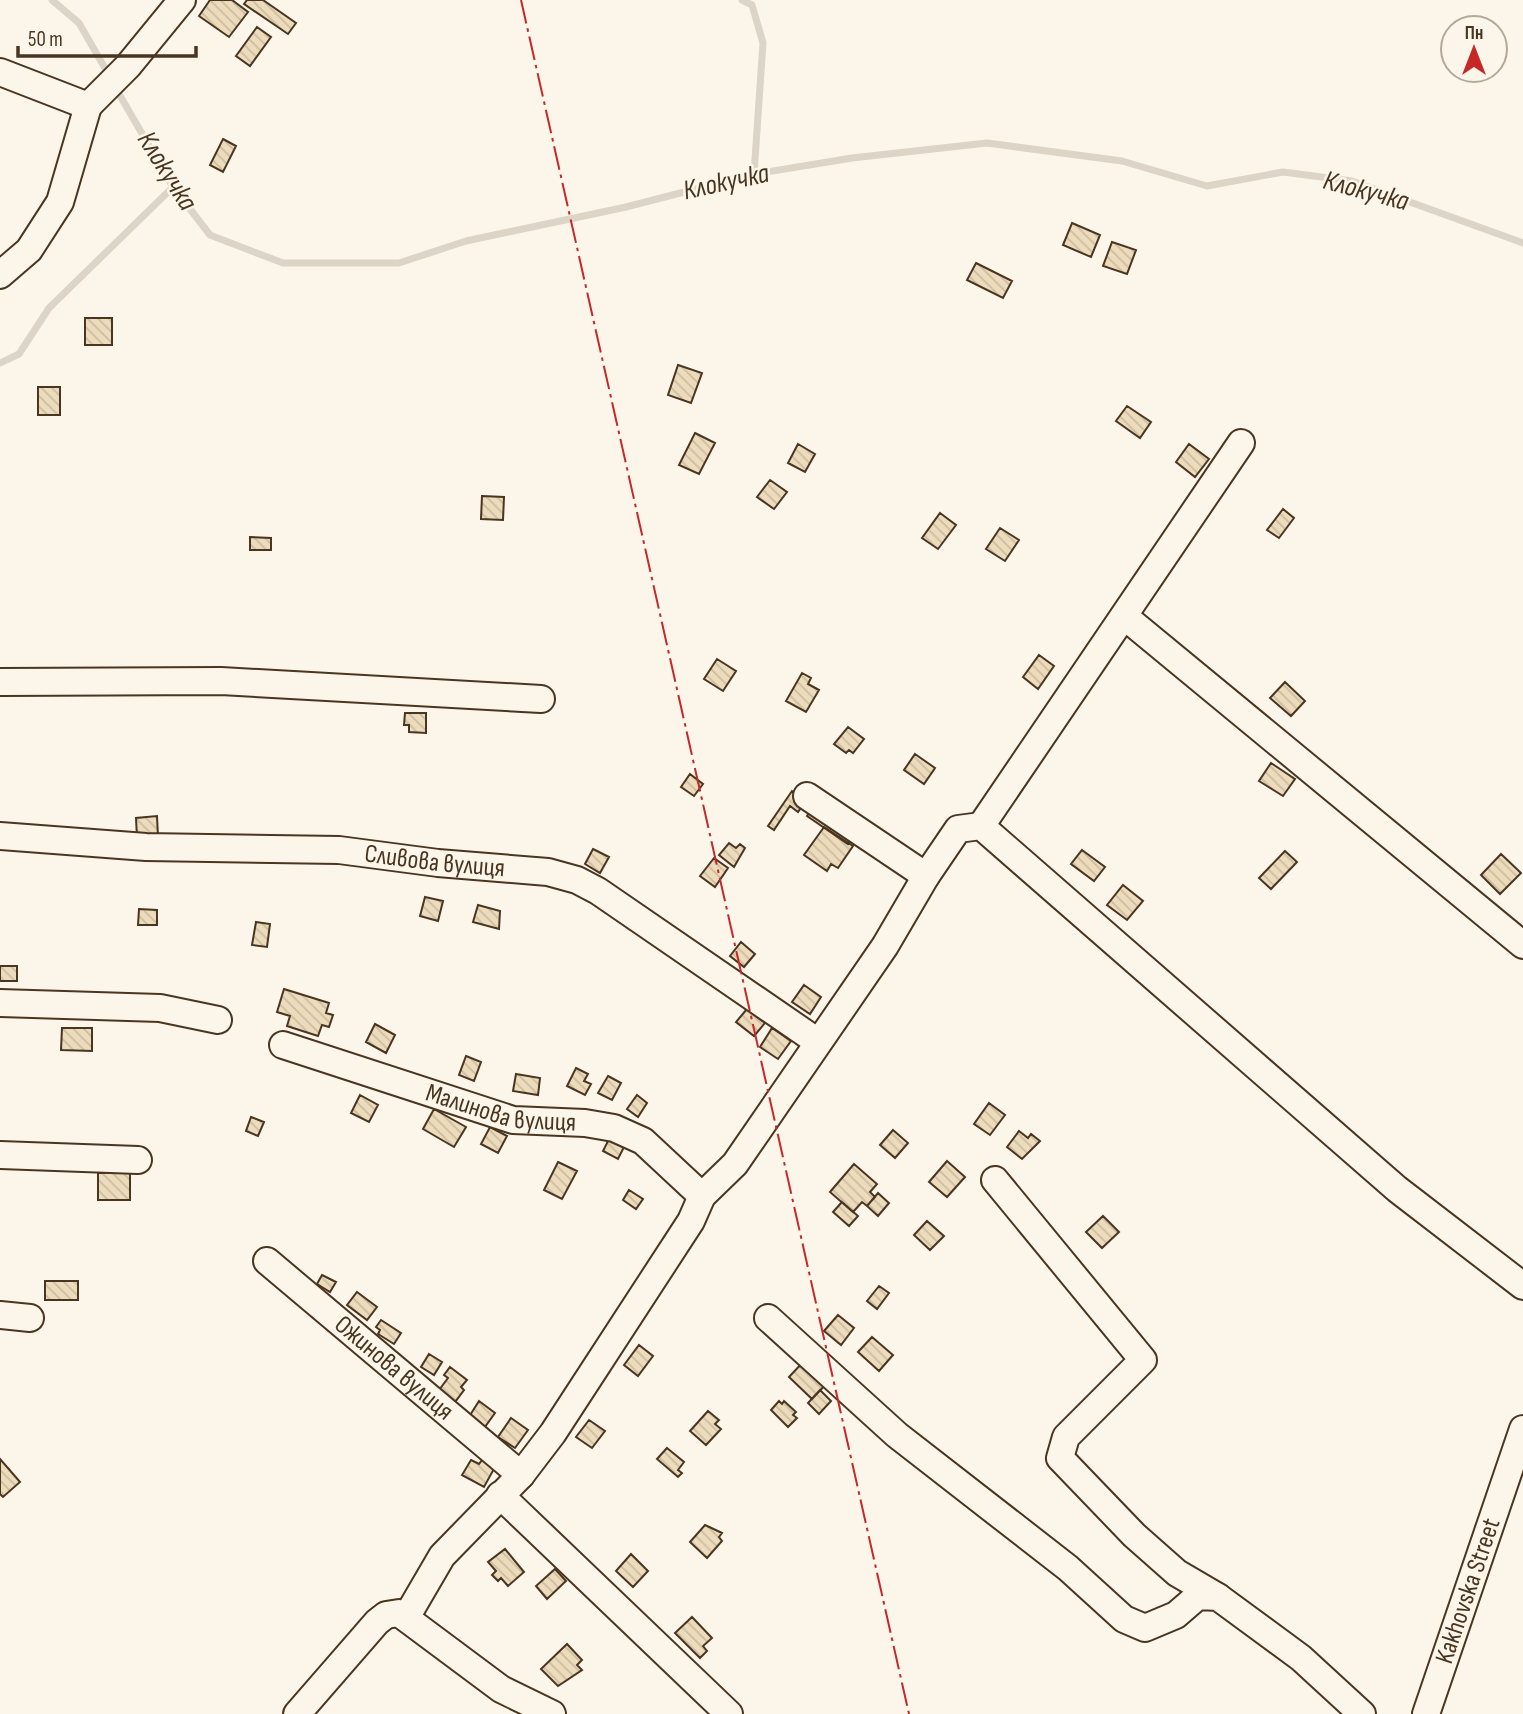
<svg xmlns="http://www.w3.org/2000/svg" width="1523" height="1714" viewBox="0 0 1523 1714" font-family="'Sofia Sans Condensed',sans-serif">
	<defs>
		<pattern id="building-back-hatch" width="6" height="6" patternUnits="userSpaceOnUse" patternTransform="scale(1.75)"><rect width="6" height="6" fill="#ecdcbc"/><path d="M-1 5l2 2M0 0l6 6M5-1l2 2" fill="none" stroke="#ccbda1"/></pattern>
	</defs>
	<rect width="100%" height="100%" fill="#fbf6e9"/>
	<g fill="none" stroke-linecap="round" stroke-linejoin="round">
		<path stroke="#dcd4c6" stroke-width="7" d="M 52,0 L 79,23 L 110,77
			M 742,0 L 752,5 L 763,43 L 754,174
			M 115,87 L 173,187 L 210,235 L 283,263 L 399,263 L 466,241 L 626,207 L 754,174 L 852,158 L 987,143 L 1122,161 L 1207,186 L 1283,172 L 1352,181 L 1523,243
			M 0,363 L 19,354 L 49,308 L 173,187"/>
	</g>
	<path fill="url(#building-back-hatch)" stroke="#4a3520" stroke-width="2" d="M 210,0 L 232,0 L 248,12 L 229,37 L 199,16 Z
		M 247,0 L 263,0 L 296,23 L 288,34 L 244,4 Z
		M 257,27 L 271,37 L 250,66 L 236,56 Z
		M 223,139 L 236,146 L 223,172 L 210,165 Z
		M 1072,223 L 1100,235 L 1091,257 L 1063,245 Z
		M 1112,242 L 1136,250 L 1127,274 L 1103,266 Z
		M 976,263 L 1012,281 L 1003,298 L 967,280 Z
		M 85,318 L 112,318 L 112,345 L 85,345 Z
		M 678,365 L 702,373 L 691,403 L 668,395 Z
		M 38,387 L 60,387 L 60,415 L 38,415 Z
		M 1127,406 L 1151,422 L 1140,438 L 1116,421 Z
		M 695,433 L 715,443 L 699,474 L 679,465 Z
		M 798,444 L 815,454 L 805,472 L 788,463 Z
		M 1189,444 L 1209,459 L 1195,477 L 1176,462 Z
		M 770,480 L 787,492 L 774,509 L 757,497 Z
		M 482,496 L 504,497 L 503,520 L 481,519 Z
		M 1283,509 L 1294,518 L 1279,538 L 1267,530 Z
		M 940,513 L 956,525 L 938,549 L 922,538 Z
		M 1000,528 L 1019,540 L 1005,561 L 986,549 Z
		M 250,537 L 271,538 L 271,550 L 250,550 Z
		M 1039,655 L 1054,666 L 1038,689 L 1023,677 Z
		M 717,659 L 736,671 L 723,691 L 704,679 Z
		M 802,673 L 811,678 L 808,684 L 819,690 L 806,712 L 786,701 Z
		M 1285,682 L 1305,701 L 1291,716 L 1270,698 Z
		M 405,713 L 426,713 L 426,733 L 409,732 L 409,725 L 404,725 Z
		M 848,727 L 864,739 L 853,753 L 849,750 L 846,753 L 834,744 Z
		M 915,754 L 935,768 L 924,784 L 904,770 Z
		M 1271,763 L 1295,779 L 1283,796 L 1259,781 Z
		M 690,774 L 703,784 L 694,796 L 681,787 Z
		M 792,791 L 806,800 L 798,812 L 790,806 L 774,830 L 768,826 Z
		M 809,813 L 855,834 L 848,844 L 807,816 Z
		M 157,816 L 158,837 L 137,838 L 136,818 Z
		M 824,827 L 853,846 L 838,868 L 831,864 L 827,871 L 804,855 Z
		M 729,843 L 736,848 L 740,844 L 745,848 L 734,867 L 719,855 Z
		M 593,849 L 609,857 L 600,873 L 585,864 Z
		M 1082,850 L 1105,867 L 1094,881 L 1071,864 Z
		M 1285,851 L 1297,862 L 1271,889 L 1259,878 Z
		M 1501,854 L 1521,873 L 1500,894 L 1481,875 Z
		M 714,858 L 728,868 L 715,887 L 700,876 Z
		M 1123,885 L 1143,901 L 1127,920 L 1107,905 Z
		M 425,897 L 443,901 L 438,921 L 420,916 Z
		M 478,905 L 500,911 L 499,929 L 473,922 Z
		M 139,909 L 157,910 L 157,925 L 138,925 Z
		M 256,922 L 270,924 L 267,947 L 252,945 Z
		M 741,942 L 755,954 L 744,967 L 730,956 Z
		M 0,966 L 17,966 L 17,981 L 0,981 Z
		M 804,985 L 821,997 L 810,1014 L 792,1002 Z
		M 284,989 L 329,1003 L 326,1013 L 333,1015 L 329,1027 L 322,1025 L 318,1036 L 287,1026 L 290,1016 L 277,1012 Z
		M 747,1009 L 765,1023 L 754,1036 L 736,1022 Z
		M 375,1024 L 395,1035 L 386,1053 L 366,1042 Z
		M 62,1028 L 92,1028 L 92,1051 L 61,1050 Z
		M 772,1028 L 791,1041 L 778,1059 L 760,1047 Z
		M 466,1056 L 481,1062 L 474,1081 L 459,1075 Z
		M 576,1068 L 588,1074 L 584,1081 L 591,1084 L 585,1095 L 567,1086 Z
		M 516,1074 L 540,1078 L 538,1095 L 513,1091 Z
		M 608,1076 L 621,1083 L 612,1100 L 598,1093 Z
		M 360,1095 L 378,1105 L 369,1122 L 351,1113 Z
		M 637,1095 L 647,1103 L 638,1117 L 627,1109 Z
		M 989,1103 L 1005,1115 L 990,1135 L 974,1124 Z
		M 434,1109 L 466,1127 L 454,1147 L 423,1129 Z
		M 251,1117 L 264,1122 L 258,1136 L 246,1131 Z
		M 490,1127 L 507,1136 L 498,1153 L 481,1144 Z
		M 893,1130 L 908,1143 L 895,1158 L 880,1145 Z
		M 1019,1131 L 1028,1138 L 1031,1134 L 1040,1141 L 1022,1159 L 1007,1147 Z
		M 609,1139 L 624,1147 L 618,1159 L 603,1151 Z
		M 947,1161 L 965,1177 L 947,1197 L 929,1182 Z
		M 558,1162 L 577,1171 L 562,1199 L 544,1190 Z
		M 854,1164 L 877,1184 L 870,1192 L 875,1197 L 867,1206 L 862,1202 L 853,1212 L 830,1192 Z
		M 130,1172 L 130,1200 L 98,1200 L 98,1173 Z
		M 629,1190 L 643,1199 L 636,1209 L 623,1200 Z
		M 878,1193 L 889,1203 L 878,1216 L 867,1206 Z
		M 842,1202 L 858,1216 L 849,1226 L 833,1212 Z
		M 1103,1216 L 1119,1232 L 1102,1248 L 1086,1232 Z
		M 927,1221 L 944,1236 L 930,1250 L 914,1235 Z
		M 322,1275 L 336,1282 L 330,1292 L 317,1284 Z
		M 45,1281 L 78,1281 L 78,1300 L 45,1300 Z
		M 879,1286 L 889,1293 L 877,1309 L 867,1301 Z
		M 357,1292 L 377,1307 L 367,1320 L 347,1305 Z
		M 838,1315 L 854,1328 L 841,1345 L 824,1331 Z
		M 381,1320 L 401,1333 L 394,1344 L 378,1334 L 380,1330 L 376,1327 Z
		M 872,1337 L 893,1355 L 879,1371 L 858,1352 Z
		M 639,1345 L 653,1356 L 638,1376 L 624,1365 Z
		M 429,1354 L 442,1362 L 434,1375 L 421,1367 Z
		M 805,1360 L 828,1382 L 812,1399 L 789,1377 Z
		M 450,1367 L 467,1380 L 461,1387 L 464,1390 L 455,1402 L 439,1390 L 448,1378 L 444,1375 Z
		M 820,1390 L 831,1401 L 819,1414 L 808,1403 Z
		M 479,1401 L 495,1413 L 482,1431 L 467,1420 Z
		M 779,1401 L 782,1404 L 784,1401 L 796,1412 L 793,1415 L 797,1418 L 788,1427 L 771,1410 Z
		M 708,1411 L 719,1420 L 715,1424 L 721,1429 L 706,1445 L 690,1431 Z
		M 511,1418 L 528,1430 L 515,1448 L 498,1437 Z
		M 589,1420 L 605,1431 L 592,1448 L 576,1437 Z
		M 667,1448 L 684,1462 L 678,1470 L 682,1473 L 678,1477 L 657,1459 Z
		M 0,1459 L 20,1482 L 3,1497 L 0,1494 Z
		M 471,1460 L 479,1464 L 482,1460 L 495,1467 L 484,1487 L 462,1475 Z
		M 705,1525 L 722,1533 L 719,1537 L 722,1541 L 707,1558 L 690,1542 Z
		M 505,1549 L 524,1572 L 508,1586 L 501,1578 L 498,1581 L 492,1575 L 496,1571 L 488,1562 Z
		M 631,1554 L 648,1571 L 633,1587 L 616,1571 Z
		M 555,1569 L 566,1581 L 547,1599 L 536,1586 Z
		M 692,1617 L 712,1638 L 703,1646 L 707,1651 L 700,1658 L 675,1633 Z
		M 567,1644 L 582,1660 L 577,1665 L 582,1670 L 558,1686 L 541,1669 Z"/>
	<g fill="none" stroke-linecap="round" stroke-linejoin="round">
		<defs>
			<g id="minor">
				<path d="M 0,72 L 88,106 L 128,66 L 182,0"/>
				<path d="M 0,275 L 29,250 L 60,202 L 88,106"/>
				<path d="M 1124,616 L 1523,945"/>
				<path d="M 0,682 L 221,681 L 541,699"/>
				<path d="M 807,796 L 926,876"/>
				<path d="M 981,826 L 1241,443"/>
				<path id="s1" d="M 0,836 L 146,847 L 339,850 L 438,863 L 548,872 L 577,880 L 598,891 L 818,1042"/>
				<path d="M 0,1003 L 160,1008 L 218,1020"/>
				<path id="s2" d="M 283,1045 L 513,1120 L 585,1123 L 614,1128 L 643,1141 L 702,1196"/>
				<path d="M 0,1155 L 138,1160"/>
				<path d="M 995,1180 L 1143,1360 L 1066,1437 L 1060,1458 L 1134,1535 L 1177,1573 L 1218,1597"/>
				<path id="s3" d="M 267,1261 L 521,1475"/>
				<path d="M 0,1315 L 30,1318"/>
				<path d="M 768,1318 L 897,1435 L 1068,1568 L 1124,1619 L 1145,1628 L 1176,1615 L 1198,1596 L 1218,1597 L 1301,1658 L 1362,1714"/>
				<path d="M 500,1495 L 729,1714"/>
				<path d="M 407,1616 L 442,1556 L 521,1475 L 553,1433 L 691,1221 L 702,1196 L 735,1164 L 885,946 L 926,876 L 958,829 L 981,826 L 1397,1189 L 1523,1286"/>
				<path d="M 297,1714 L 377,1622 L 386,1615 L 399,1613 L 501,1689 L 552,1714"/>
				<path id="s4" d="M 1426,1714 L 1523,1429"/>
			</g>
		</defs>
		<use href="#minor" stroke="#4a3520" stroke-width="30"/>
		<use href="#minor" stroke="#fbf6e9" stroke-width="26"/>
		<path stroke="#c62828" stroke-width="2" stroke-dasharray="24 5 3.5 5" stroke-linecap="butt" d="M 521,0 L 909,1714"/>
	</g>
	<g text-anchor="middle" dominant-baseline="central" stroke-width="5" stroke-linejoin="round" paint-order="stroke">
		<g font-size="26" fill="#4a3520" stroke="#fbf6e9">
			<text stroke="none"><textPath href="#s1" startOffset="436">Сливова вулиця</textPath></text>
			<text stroke="none"><textPath href="#s2" startOffset="228">Малинова вулиця</textPath></text>
			<text stroke="none"><textPath href="#s3" startOffset="166">Ожинова вулиця</textPath></text>
			<text stroke="none"><textPath href="#s4" startOffset="130">Kakhovska Street</textPath></text>
		</g>
		<g font-size="28" font-style="italic" fill="#4a3520" stroke="#fbf6e9">
			<text transform="translate(167 171) rotate(58)">Клокучка</text>
			<text transform="translate(726 182) rotate(-12)">Клокучка</text>
			<text transform="translate(1366 191) rotate(15)">Клокучка</text>
		</g>
	</g>
	<g transform="translate(1474 49)"><circle r="33" fill="#fbf6e9" stroke="#b4a999" stroke-width="2"/>
	<path d="M0-5L12 26L0 18L-12 26Z" fill="#c62828"/>
	<text y="-10" font-size="19" font-weight="bold" text-anchor="middle" fill="#4a3520">Пн</text>
	</g>
	<path d="M18 46v10h178v-10" fill="none" stroke="#4a3520" stroke-width="3.5"/>
	<text x="28" y="46" font-size="21" fill="#4a3520" stroke="#fbf6e9" stroke-width="5" paint-order="stroke">50 m</text>
</svg>
